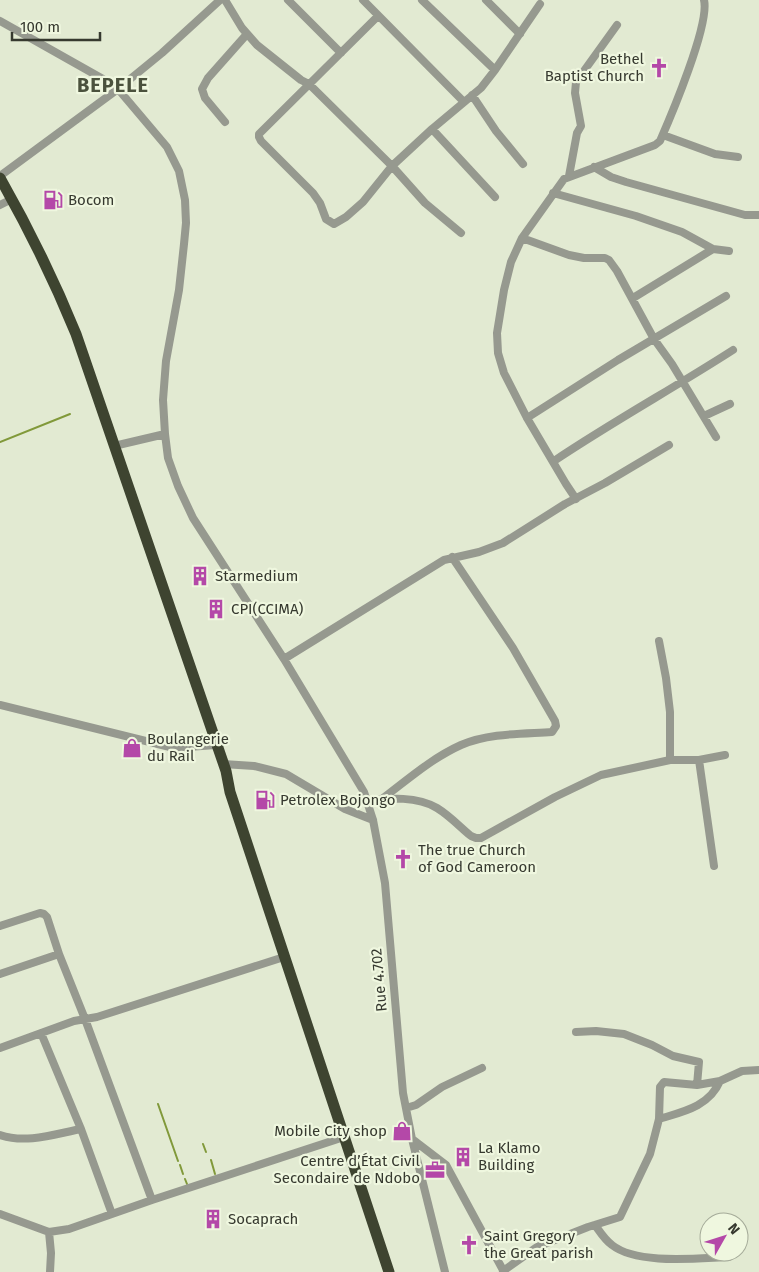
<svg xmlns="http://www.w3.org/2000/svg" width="759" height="1272" viewBox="0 0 759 1272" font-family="'Fira Sans',sans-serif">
	<rect width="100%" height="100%" fill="#e2ead2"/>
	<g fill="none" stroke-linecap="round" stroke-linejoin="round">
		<path stroke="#81993a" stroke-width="2" d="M 0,442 L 70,414
			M 158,1104 L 178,1161
			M 203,1144 L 206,1152
			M 211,1160 L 215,1174
			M 180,1165 L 183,1174
			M 185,1179 L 187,1184"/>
		<path stroke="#96998f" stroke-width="8" d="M 225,0 L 242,28 L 257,45 L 301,80 L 309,84 L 392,166 L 425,203 L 461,233
			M 288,0 L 341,53
			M 363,0 L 464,102
			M 422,0 L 495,70
			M 486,0 L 520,34
			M 378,16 L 259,134 L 259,137 L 261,141 L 313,193 L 320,203 L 326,219 L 334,224 L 346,217 L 363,202 L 392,166 L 432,129 L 481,88 L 495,70 L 540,4
			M 0,21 L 103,79 L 118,89 L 167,147 L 179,171 L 185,200 L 186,223 L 184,244 L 179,290 L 166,361 L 163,400 L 165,434 L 168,458 L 178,486 L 193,518 L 284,659 L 364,792 L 373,820 L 385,883 L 403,1093 L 412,1139 L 445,1272
			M 472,95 L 496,131 L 523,164
			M 225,122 L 205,98 L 202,89 L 208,78 L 247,34
			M 432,129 L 495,197
			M 663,135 L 715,154 L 738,157
			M 594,167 L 611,177 L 626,182 L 745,215 L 759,215
			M 0,176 L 118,89 L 162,53 L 220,0
			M 569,176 L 577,133 L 581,126 L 575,93 L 576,82 L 617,25
			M 553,193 L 636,216 L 682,232 L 713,249
			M 0,205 L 12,199
			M 522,238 L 569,255 L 584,258 L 605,258 L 609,260 L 617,271 L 654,339 L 672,364 L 716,437
			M 633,298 L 713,249 L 729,251
			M 704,416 L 730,404
			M 527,418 L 618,360 L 726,296
			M 114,446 L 165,434
			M 554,461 C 612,422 674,388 733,350
			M 576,499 L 566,484 L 527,418 L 504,373 L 498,353 L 497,333 L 504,290 L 511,262 L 522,238 L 564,179 L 655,145 L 660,141 C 671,116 710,24 704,0
			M 659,641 L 666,678 L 670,712 L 670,760
			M 284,659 L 444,560 L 479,552 L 503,543 L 565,504 L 605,483 L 669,445
			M 0,705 L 174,748 L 216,745
			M 699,760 L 714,866
			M 223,764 L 254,766 L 286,774 L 345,809 L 373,820
			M 382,799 C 407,780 432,758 461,745 C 489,733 522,734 552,732 L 556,726 L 555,721 L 513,648 L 452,557
			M 368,801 C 390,798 417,796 437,808 C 450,816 460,827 471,836 L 476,838 L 481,838 L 555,797 L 601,775 L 670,760 L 699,760 L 725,755
			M 0,926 L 40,913 L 44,914 L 47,917 L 59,954 L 85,1019 L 152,1200 L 69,1229 L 49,1232 L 0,1214
			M 0,974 L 59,954
			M 576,1032 L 596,1031 L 624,1034 L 652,1045 L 673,1056 L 699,1062 L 697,1085
			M 41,1033 L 81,1129 L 112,1214
			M 0,1048 L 74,1021 L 97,1017 L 284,957
			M 406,1108 L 416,1105 L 442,1087 L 482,1068
			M 659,1119 C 682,1112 709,1107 720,1081
			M 0,1135 C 26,1144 55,1134 81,1129
			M 412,1139 L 446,1165 L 504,1272
			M 152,1200 L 344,1137
			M 595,1225 C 600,1232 605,1240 612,1245 C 637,1265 698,1258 729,1257
			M 49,1232 L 51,1253 L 50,1272
			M 503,1271 L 537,1247 L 588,1227 L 620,1217 L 650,1154 L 659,1119 L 660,1087 L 664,1082 L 697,1085 L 720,1081 L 742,1071 L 759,1070"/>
		<path stroke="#3e4430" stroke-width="11" d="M 0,178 C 29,229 54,280 76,334 L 226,771 L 230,792 L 389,1272"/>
	</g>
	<defs>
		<symbol id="church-bare" viewBox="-9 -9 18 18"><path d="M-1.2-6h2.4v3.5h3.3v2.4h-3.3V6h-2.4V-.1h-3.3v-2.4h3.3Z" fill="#b448a8" stroke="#eff7df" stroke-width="2.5" paint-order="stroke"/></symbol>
		<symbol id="fuel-bare" viewBox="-9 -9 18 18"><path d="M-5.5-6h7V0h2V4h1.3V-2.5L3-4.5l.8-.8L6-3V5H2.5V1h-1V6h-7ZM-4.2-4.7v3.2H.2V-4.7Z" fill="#b448a8" stroke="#eff7df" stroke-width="2.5" paint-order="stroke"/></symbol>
		<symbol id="building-bare" viewBox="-9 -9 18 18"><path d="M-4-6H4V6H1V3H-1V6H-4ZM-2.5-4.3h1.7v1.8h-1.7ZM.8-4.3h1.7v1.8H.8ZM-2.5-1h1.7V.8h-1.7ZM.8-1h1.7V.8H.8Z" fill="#b448a8" stroke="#eff7df" stroke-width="2.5" paint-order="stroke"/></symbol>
		<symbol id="shop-bare" viewBox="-9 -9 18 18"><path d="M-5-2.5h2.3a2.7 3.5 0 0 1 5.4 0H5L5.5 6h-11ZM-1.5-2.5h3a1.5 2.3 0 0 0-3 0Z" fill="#b448a8" stroke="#eff7df" stroke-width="2.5" paint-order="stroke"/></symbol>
		<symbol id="office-bare" viewBox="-9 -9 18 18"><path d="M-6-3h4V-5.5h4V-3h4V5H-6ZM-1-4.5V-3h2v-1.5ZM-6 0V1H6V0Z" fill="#b448a8" stroke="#eff7df" stroke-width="2.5" paint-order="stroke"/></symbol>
	</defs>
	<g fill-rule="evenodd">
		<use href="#church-bare" x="645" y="54" width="28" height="28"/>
		<use href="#fuel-bare" x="39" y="186" width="28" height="28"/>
		<use href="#building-bare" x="186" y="562" width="28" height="28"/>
		<use href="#building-bare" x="202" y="595" width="28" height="28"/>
		<use href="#shop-bare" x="118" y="734" width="28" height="28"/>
		<use href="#fuel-bare" x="251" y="786" width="28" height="28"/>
		<use href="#church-bare" x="389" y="845" width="28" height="28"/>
		<use href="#shop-bare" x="388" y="1117" width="28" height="28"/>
		<use href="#building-bare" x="449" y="1143" width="28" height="28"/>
		<use href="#office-bare" x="421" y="1156" width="28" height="28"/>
		<use href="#building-bare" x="199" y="1205" width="28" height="28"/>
		<use href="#church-bare" x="455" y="1231" width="28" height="28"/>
	</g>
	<g text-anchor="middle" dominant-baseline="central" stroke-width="4.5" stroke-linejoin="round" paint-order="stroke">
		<g font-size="15" fill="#36392f" stroke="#eff7df" text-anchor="start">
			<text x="644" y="59" text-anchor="end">Bethel<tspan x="644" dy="17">Baptist Church</tspan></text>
			<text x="68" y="200">Bocom</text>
			<text x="215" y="576">Starmedium</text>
			<text x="231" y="609">CPI(CCIMA)</text>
			<text x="147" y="739">Boulangerie<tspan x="147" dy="17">du Rail</tspan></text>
			<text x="280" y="800">Petrolex Bojongo</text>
			<text x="418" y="850">The true Church<tspan x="418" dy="17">of God Cameroon</tspan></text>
			<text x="387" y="1131" text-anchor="end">Mobile City shop</text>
			<text x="478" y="1148">La Klamo<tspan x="478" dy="17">Building</tspan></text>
			<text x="420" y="1161" text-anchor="end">Centre d’État Civil<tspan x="420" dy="17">Secondaire de Ndobo</tspan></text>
			<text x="228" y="1219">Socaprach</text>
			<text x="484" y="1236">Saint Gregory<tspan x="484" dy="17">the Great parish</tspan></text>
		</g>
		<g font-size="15" fill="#36392f" stroke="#eff7df">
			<text transform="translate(379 980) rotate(-95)">Rue 4.702</text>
		</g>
		<g font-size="20" font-weight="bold" letter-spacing="1" fill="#4b523d" stroke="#eff7df">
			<text x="113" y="85">BEPELE</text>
		</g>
	</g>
	<g transform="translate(724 1237) rotate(51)"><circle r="24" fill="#eff7df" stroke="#a5ab99"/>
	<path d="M0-4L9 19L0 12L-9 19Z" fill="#b448a8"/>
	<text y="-8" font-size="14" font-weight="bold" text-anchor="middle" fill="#36392f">N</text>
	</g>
	<path d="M12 32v8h88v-8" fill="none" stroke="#36392f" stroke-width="2.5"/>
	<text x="20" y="32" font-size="15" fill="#36392f" stroke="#eff7df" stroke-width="4" paint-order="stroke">100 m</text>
</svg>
